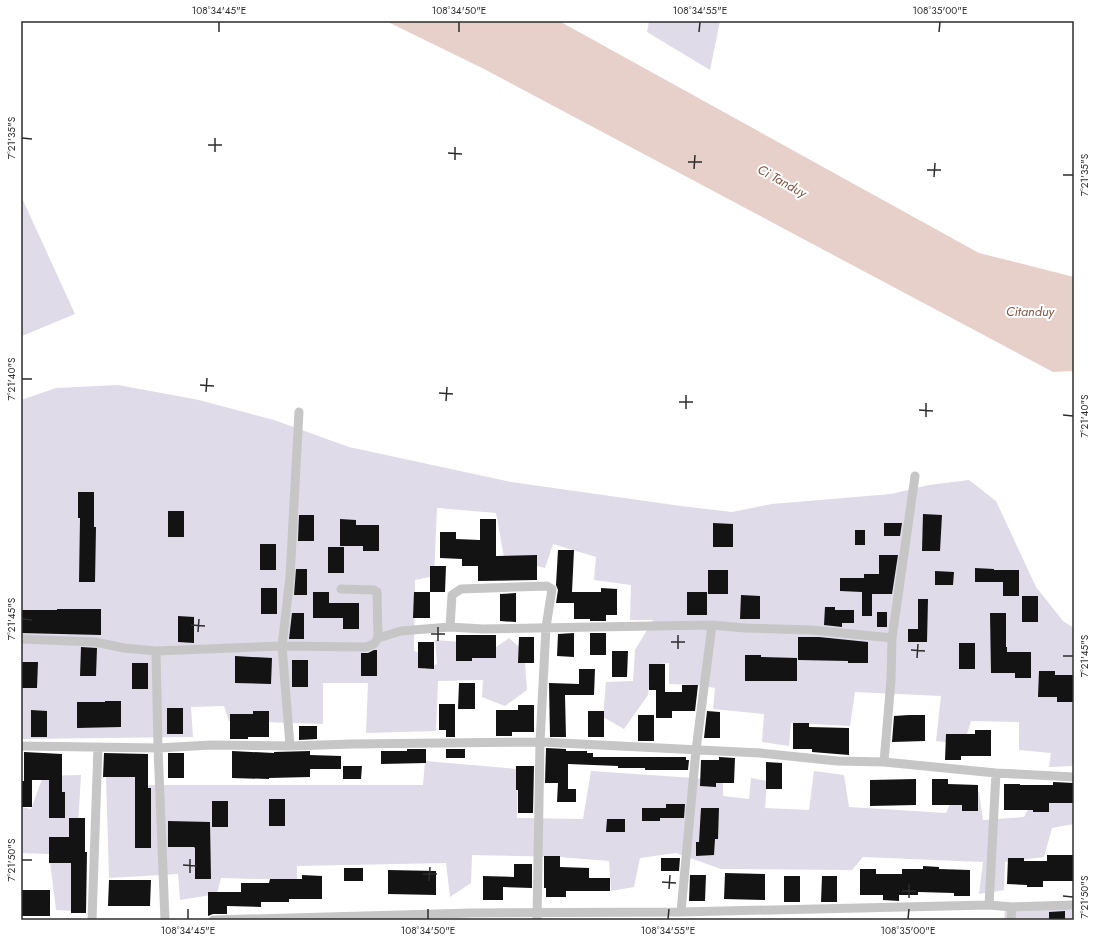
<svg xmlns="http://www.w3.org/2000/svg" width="1095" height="941" viewBox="0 0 1095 941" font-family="Jost,sans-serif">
	<rect width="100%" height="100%" fill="#fff"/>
	<path fill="#dfdbe8" d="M 649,21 L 720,21 L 710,70 L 647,32 Z
		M 21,196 L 75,314 L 22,336 L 21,333 Z
		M 118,385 L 199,400 L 274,420 L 349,447 L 511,482 L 681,506 L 732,512 L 772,504 L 891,494 L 929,485 L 969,480 L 996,501 L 1036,587 L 1063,621 L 1074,628 L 1074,766 L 1049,767 L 1051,753 L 1019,750 L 1019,722 L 971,721 L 964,744 L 936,741 L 941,696 L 855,692 L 850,726 L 791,723 L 789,746 L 762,742 L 764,714 L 713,709 L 715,688 L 697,685 L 669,684 L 669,663 L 651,665 L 648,695 L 624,729 L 603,717 L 606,682 L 633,681 L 635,650 L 653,620 L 630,620 L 631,585 L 594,580 L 596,557 L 553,544 L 545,568 L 504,558 L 496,513 L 437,508 L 434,576 L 415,580 L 414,651 L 424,655 L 424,669 L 437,664 L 435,640 L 462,642 L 492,650 L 509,638 L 524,651 L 527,690 L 505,706 L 482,697 L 483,680 L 438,681 L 436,731 L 366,733 L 368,683 L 323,683 L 323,724 L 229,721 L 224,706 L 191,707 L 193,737 L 21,739 L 21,400 L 56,388 Z
		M 425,761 L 518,769 L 517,818 L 583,819 L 591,771 L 723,780 L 723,796 L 749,799 L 751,778 L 767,781 L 765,808 L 809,810 L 814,771 L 844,775 L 849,807 L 946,813 L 957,789 L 979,792 L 983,820 L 1024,817 L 1036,794 L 1074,799 L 1074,824 L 1052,828 L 1044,857 L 1005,862 L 1004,890 L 979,894 L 983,862 L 863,857 L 852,870 L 721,869 L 676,853 L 640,858 L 634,887 L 611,891 L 609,861 L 559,857 L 472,855 L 471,883 L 450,897 L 446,863 L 297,866 L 297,880 L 221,878 L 217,894 L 180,900 L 178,874 L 109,878 L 106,776 L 144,770 L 146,785 L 423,785 Z
		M 81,775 L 73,911 L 56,910 L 49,854 L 21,853 L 21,807 L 31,809 L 43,776 Z
		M 1074,902 L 1074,920 L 1004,920 L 1006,903 Z"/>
	<path fill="#e7d0c9" d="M 386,21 L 559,21 L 979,253 L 1074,277 L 1074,371 L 1053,372 L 484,69 Z"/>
	<path fill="#131313" d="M 78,492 L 94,492 L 94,527 L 96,527 L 95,582 L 79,582 L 80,518 L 78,518 Z
		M 168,511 L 184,511 L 184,537 L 168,537 Z
		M 923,514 L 942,515 L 940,551 L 922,551 Z
		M 299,515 L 314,515 L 314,541 L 298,541 Z
		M 340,519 L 356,520 L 356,525 L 379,525 L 379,551 L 363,551 L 363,546 L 340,546 Z
		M 480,519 L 496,519 L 496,556 L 537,555 L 537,580 L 478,581 L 478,566 L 462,566 L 462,559 L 440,558 L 440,532 L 456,532 L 456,539 L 480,540 Z
		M 713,523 L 733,524 L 733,547 L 713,547 Z
		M 884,523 L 902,523 L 900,536 L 884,536 Z
		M 855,530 L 865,530 L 865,545 L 855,545 Z
		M 260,544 L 276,544 L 276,570 L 260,570 Z
		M 328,547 L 344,547 L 344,573 L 328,573 Z
		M 558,550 L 574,550 L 572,592 L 601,592 L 601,588 L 617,589 L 617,615 L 606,615 L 606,621 L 590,621 L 590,619 L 574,619 L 574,603 L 556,603 L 558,590 L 556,585 Z
		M 879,555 L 898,555 L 892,594 L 872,594 L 872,616 L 862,616 L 862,592 L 840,591 L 840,578 L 864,578 L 864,574 L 879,574 Z
		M 430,566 L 446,566 L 445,592 L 430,592 Z
		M 975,568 L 994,569 L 994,570 L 1019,570 L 1019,596 L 1003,596 L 1003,582 L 975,582 Z
		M 296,569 L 307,569 L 307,595 L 294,595 Z
		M 708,570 L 728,570 L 728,594 L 708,594 Z
		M 935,571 L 954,572 L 953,585 L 935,585 Z
		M 261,588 L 277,588 L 277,614 L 261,614 Z
		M 313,592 L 329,592 L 329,603 L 359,603 L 359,629 L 343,629 L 343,618 L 313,618 Z
		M 414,592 L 430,592 L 430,618 L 413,618 Z
		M 687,592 L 707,592 L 707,615 L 687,615 Z
		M 516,593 L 516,622 L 500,621 L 500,594 Z
		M 741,595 L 760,596 L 760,619 L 740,619 Z
		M 1022,596 L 1038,596 L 1038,622 L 1022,622 Z
		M 918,599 L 928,599 L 927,642 L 908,642 L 908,629 L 918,629 Z
		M 825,607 L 835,607 L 835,610 L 854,610 L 854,623 L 842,623 L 842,627 L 824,625 Z
		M 57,609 L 101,609 L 101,635 L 21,633 L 21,610 L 57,610 Z
		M 877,612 L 887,612 L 887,627 L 877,627 Z
		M 292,613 L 304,613 L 304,639 L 289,639 Z
		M 990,613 L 1006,613 L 1006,647 L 1007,647 L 1007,652 L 1031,652 L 1031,678 L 1015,678 L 1015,673 L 991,673 Z
		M 178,616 L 194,617 L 194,643 L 178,642 Z
		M 574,633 L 574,657 L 557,656 L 558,634 Z
		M 590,633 L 606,633 L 606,655 L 590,655 Z
		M 456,635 L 496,635 L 496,658 L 472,658 L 472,661 L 456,661 Z
		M 519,637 L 534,637 L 534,663 L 518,663 Z
		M 798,637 L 819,637 L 868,642 L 868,663 L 848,663 L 848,661 L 798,660 Z
		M 418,642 L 434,642 L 434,669 L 418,668 Z
		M 959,643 L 975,643 L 975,669 L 959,669 Z
		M 81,647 L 97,648 L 96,676 L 80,676 Z
		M 374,650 L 377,650 L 377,676 L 361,676 L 361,653 L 368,653 Z
		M 612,651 L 628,651 L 627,677 L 612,677 Z
		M 745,655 L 761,655 L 761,657 L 797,658 L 797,681 L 745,681 Z
		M 235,656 L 272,658 L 271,684 L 235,683 Z
		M 292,660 L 308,660 L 308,687 L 292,687 Z
		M 22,662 L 38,662 L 37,688 L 21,688 Z
		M 132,663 L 148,663 L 148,689 L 132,689 Z
		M 649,664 L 665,664 L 665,692 L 682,692 L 682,685 L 698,685 L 695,711 L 672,711 L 672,718 L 656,718 L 656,690 L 649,690 Z
		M 579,669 L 595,669 L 594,695 L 565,695 L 566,737 L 550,737 L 549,683 L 579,684 Z
		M 1039,671 L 1055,671 L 1055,675 L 1073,675 L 1073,702 L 1057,702 L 1057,697 L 1038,697 Z
		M 459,683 L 475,683 L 475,709 L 458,709 Z
		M 105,701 L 121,701 L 121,727 L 77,728 L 77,702 L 105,702 Z
		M 439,704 L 455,704 L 455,737 L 446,737 L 446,730 L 439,730 Z
		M 518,705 L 534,705 L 534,732 L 512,732 L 512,736 L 496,736 L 496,710 L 518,710 Z
		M 167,708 L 183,708 L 183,734 L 167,734 Z
		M 31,710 L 47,711 L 47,737 L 31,737 Z
		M 253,711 L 269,711 L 269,737 L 248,737 L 248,739 L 230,739 L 230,714 L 253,714 Z
		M 588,711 L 604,711 L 604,737 L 588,737 Z
		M 707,711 L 720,712 L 720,738 L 704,738 Z
		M 638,715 L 654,715 L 654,741 L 638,741 Z
		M 909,715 L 925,715 L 925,741 L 892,742 L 894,716 Z
		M 793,723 L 809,723 L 809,727 L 849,728 L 849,755 L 812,752 L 812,749 L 793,749 Z
		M 299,726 L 317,726 L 317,739 L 299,740 Z
		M 975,730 L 991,730 L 991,756 L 961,756 L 961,760 L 945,760 L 946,734 L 975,734 Z
		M 546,748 L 566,749 L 566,751 L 587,751 L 587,753 L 593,753 L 593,757 L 686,757 L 686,760 L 689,760 L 688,770 L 645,770 L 645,768 L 618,768 L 618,766 L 568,764 L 568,789 L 576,789 L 576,802 L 557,802 L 558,783 L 545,783 Z
		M 407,749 L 426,749 L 426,763 L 381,764 L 381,751 L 407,751 Z
		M 446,749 L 465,749 L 465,758 L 446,758 Z
		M 232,751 L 274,753 L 274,752 L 310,751 L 310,755 L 341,756 L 341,769 L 310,769 L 310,777 L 269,778 L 269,779 L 232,778 Z
		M 24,752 L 62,754 L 62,792 L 65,792 L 65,818 L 49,818 L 49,780 L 32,780 L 32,807 L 21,807 L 21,781 L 24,781 Z
		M 104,753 L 148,754 L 148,788 L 151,788 L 151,848 L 135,848 L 135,777 L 103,777 Z
		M 168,753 L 184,753 L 184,778 L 168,778 Z
		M 719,757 L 735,758 L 734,783 L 716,783 L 716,787 L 700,786 L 701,760 L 719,760 Z
		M 766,762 L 782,763 L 782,789 L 766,789 Z
		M 343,766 L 362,766 L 361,779 L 343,779 Z
		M 516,766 L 534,766 L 533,813 L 518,813 L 518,790 L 516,790 Z
		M 916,779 L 916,805 L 870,806 L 870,780 Z
		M 932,779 L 948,779 L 948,784 L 978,785 L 978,811 L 962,811 L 962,805 L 932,805 Z
		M 1053,782 L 1074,783 L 1074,803 L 1049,803 L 1049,812 L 1033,812 L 1033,810 L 1004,810 L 1004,784 L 1020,784 L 1020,785 L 1053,785 Z
		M 269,799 L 285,799 L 285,826 L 269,826 Z
		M 212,801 L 228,801 L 228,827 L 212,827 Z
		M 666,804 L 685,804 L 684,818 L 660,818 L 660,821 L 642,821 L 642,808 L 666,808 Z
		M 701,808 L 719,808 L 718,839 L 715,839 L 714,855 L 696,856 L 696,842 L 699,842 Z
		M 69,818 L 85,818 L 85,852 L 87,852 L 86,913 L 71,913 L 71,863 L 49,863 L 49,837 L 69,837 Z
		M 607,819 L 625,819 L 625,832 L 606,832 Z
		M 168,821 L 210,822 L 211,879 L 195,879 L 195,848 L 194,847 L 168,847 Z
		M 1047,855 L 1074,855 L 1074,881 L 1043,881 L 1043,887 L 1027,887 L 1027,885 L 1007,884 L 1008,858 L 1024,858 L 1024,861 L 1047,861 Z
		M 544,856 L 560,856 L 560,867 L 589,868 L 589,878 L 610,878 L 610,891 L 566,891 L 566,897 L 546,897 L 546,888 L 544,888 Z
		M 661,858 L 680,858 L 679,871 L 661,871 Z
		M 514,864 L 532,864 L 532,888 L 503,887 L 503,900 L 483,900 L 483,876 L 514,877 Z
		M 923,866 L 939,867 L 939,869 L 970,870 L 970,896 L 954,896 L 954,893 L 918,892 L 918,895 L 899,895 L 899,901 L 883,900 L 883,895 L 860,895 L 860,869 L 876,869 L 876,874 L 902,874 L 902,869 L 923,869 Z
		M 344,868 L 363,868 L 363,881 L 344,881 Z
		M 388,870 L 436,871 L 436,895 L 388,894 Z
		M 725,873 L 765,874 L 765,900 L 724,899 Z
		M 302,875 L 322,876 L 322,899 L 289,899 L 289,902 L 261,902 L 261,907 L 227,906 L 227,914 L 213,914 L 208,916 L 208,892 L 241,892 L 241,883 L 269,883 L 270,879 L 302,879 Z
		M 690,875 L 706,875 L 705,901 L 689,901 Z
		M 784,876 L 800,876 L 800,902 L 784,902 Z
		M 822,876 L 837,876 L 837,902 L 821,902 Z
		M 109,880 L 151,880 L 150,906 L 108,906 Z
		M 21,890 L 50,890 L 50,916 L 21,916 Z
		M 1065,911 L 1065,920 L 1049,920 L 1049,912 Z"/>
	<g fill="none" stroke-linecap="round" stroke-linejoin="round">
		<path stroke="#c6c6c6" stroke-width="9" d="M 341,589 L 374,590 L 377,592 L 378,638
			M 450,627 L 452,595 L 461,589 L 547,586 L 552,589 L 546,627 L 540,742 L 537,920
			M 892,638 L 915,476
			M 21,639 L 95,642 L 124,648 L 156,651 L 282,646 L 366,647 L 374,644 L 378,638 L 401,631 L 450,627 L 483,629 L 712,625 L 745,628 L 812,630 L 892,638 L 891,680 L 884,762
			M 156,651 L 158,748 L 165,920
			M 21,746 L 158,748 L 211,745 L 290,746 L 352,744 L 540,742 L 760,753 L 837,761 L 884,762 L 996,773 L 1074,777
			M 290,746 L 282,646 L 290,577 L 299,412
			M 989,905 L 996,773
			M 681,912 L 696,750 L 712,625
			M 92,920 L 98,747
			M 213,920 L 472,913 L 681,912 L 989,905 L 1012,907 L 1074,905
			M 1011,920 L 1012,907"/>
	</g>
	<path fill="none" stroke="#2c2c2c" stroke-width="1.5" d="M 219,32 L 219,22M 459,32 L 459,22M 699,32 L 700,22M 939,32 L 940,22M 22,138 L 32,139M 208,145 L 222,145M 215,152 L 215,138M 448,153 L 462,154M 455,160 L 455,147M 688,162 L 702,162M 694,169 L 695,155M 927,170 L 941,170M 1063,175 L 1073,175M 934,177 L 935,163M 22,379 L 32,379M 200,385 L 214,386M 206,392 L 207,378M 439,393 L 453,394M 446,401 L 447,387M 679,402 L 693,402M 686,409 L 686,395M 919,410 L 933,411M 1063,415 L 1073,416M 926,417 L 926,403M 22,619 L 32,620M 191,625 L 205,626M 198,632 L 199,619M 431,634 L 445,634M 438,641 L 438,627M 671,642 L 685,642M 678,649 L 678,635M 911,650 L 925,651M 1063,656 L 1073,656M 917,658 L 918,644M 22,860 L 32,860M 183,865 L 197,866M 190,873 L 190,859M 423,874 L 437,874M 429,881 L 430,867M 662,882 L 676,883M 669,889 L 670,875M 902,891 L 916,891M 1063,896 L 1073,897M 909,898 L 909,884M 188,919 L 188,909M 428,919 L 428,909M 668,919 L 669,909M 908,919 L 909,909"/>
	<g text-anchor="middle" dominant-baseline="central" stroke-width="4" stroke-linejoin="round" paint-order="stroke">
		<g font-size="13" font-style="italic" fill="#855443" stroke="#fff">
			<text transform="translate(782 181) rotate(29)">Ci Tanduy</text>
			<text x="1030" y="311">Citanduy</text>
		</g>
	</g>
	<rect width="1095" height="941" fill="none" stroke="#ffffff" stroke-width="44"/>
	<rect x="22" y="22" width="1051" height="897" fill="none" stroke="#2c2c2c" stroke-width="1.5"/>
	<g font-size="10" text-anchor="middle" fill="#2c2c2c">
		<text x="219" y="14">108°34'45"E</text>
		<text x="459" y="14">108°34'50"E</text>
		<text x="700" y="14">108°34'55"E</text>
		<text x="940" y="14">108°35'00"E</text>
		<text transform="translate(11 138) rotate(-90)" y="4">7°21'35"S</text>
		<text transform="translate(1084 175) rotate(-90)" y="4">7°21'35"S</text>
		<text transform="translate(11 379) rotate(-90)" y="4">7°21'40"S</text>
		<text transform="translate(1084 416) rotate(-90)" y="4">7°21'40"S</text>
		<text transform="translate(11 619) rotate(-90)" y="4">7°21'45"S</text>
		<text transform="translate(1084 656) rotate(-90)" y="4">7°21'45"S</text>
		<text transform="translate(11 860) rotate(-90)" y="4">7°21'50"S</text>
		<text transform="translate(1084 897) rotate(-90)" y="4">7°21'50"S</text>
		<text x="188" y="934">108°34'45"E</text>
		<text x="428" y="934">108°34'50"E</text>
		<text x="668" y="934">108°34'55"E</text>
		<text x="908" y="934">108°35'00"E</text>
	</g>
</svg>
